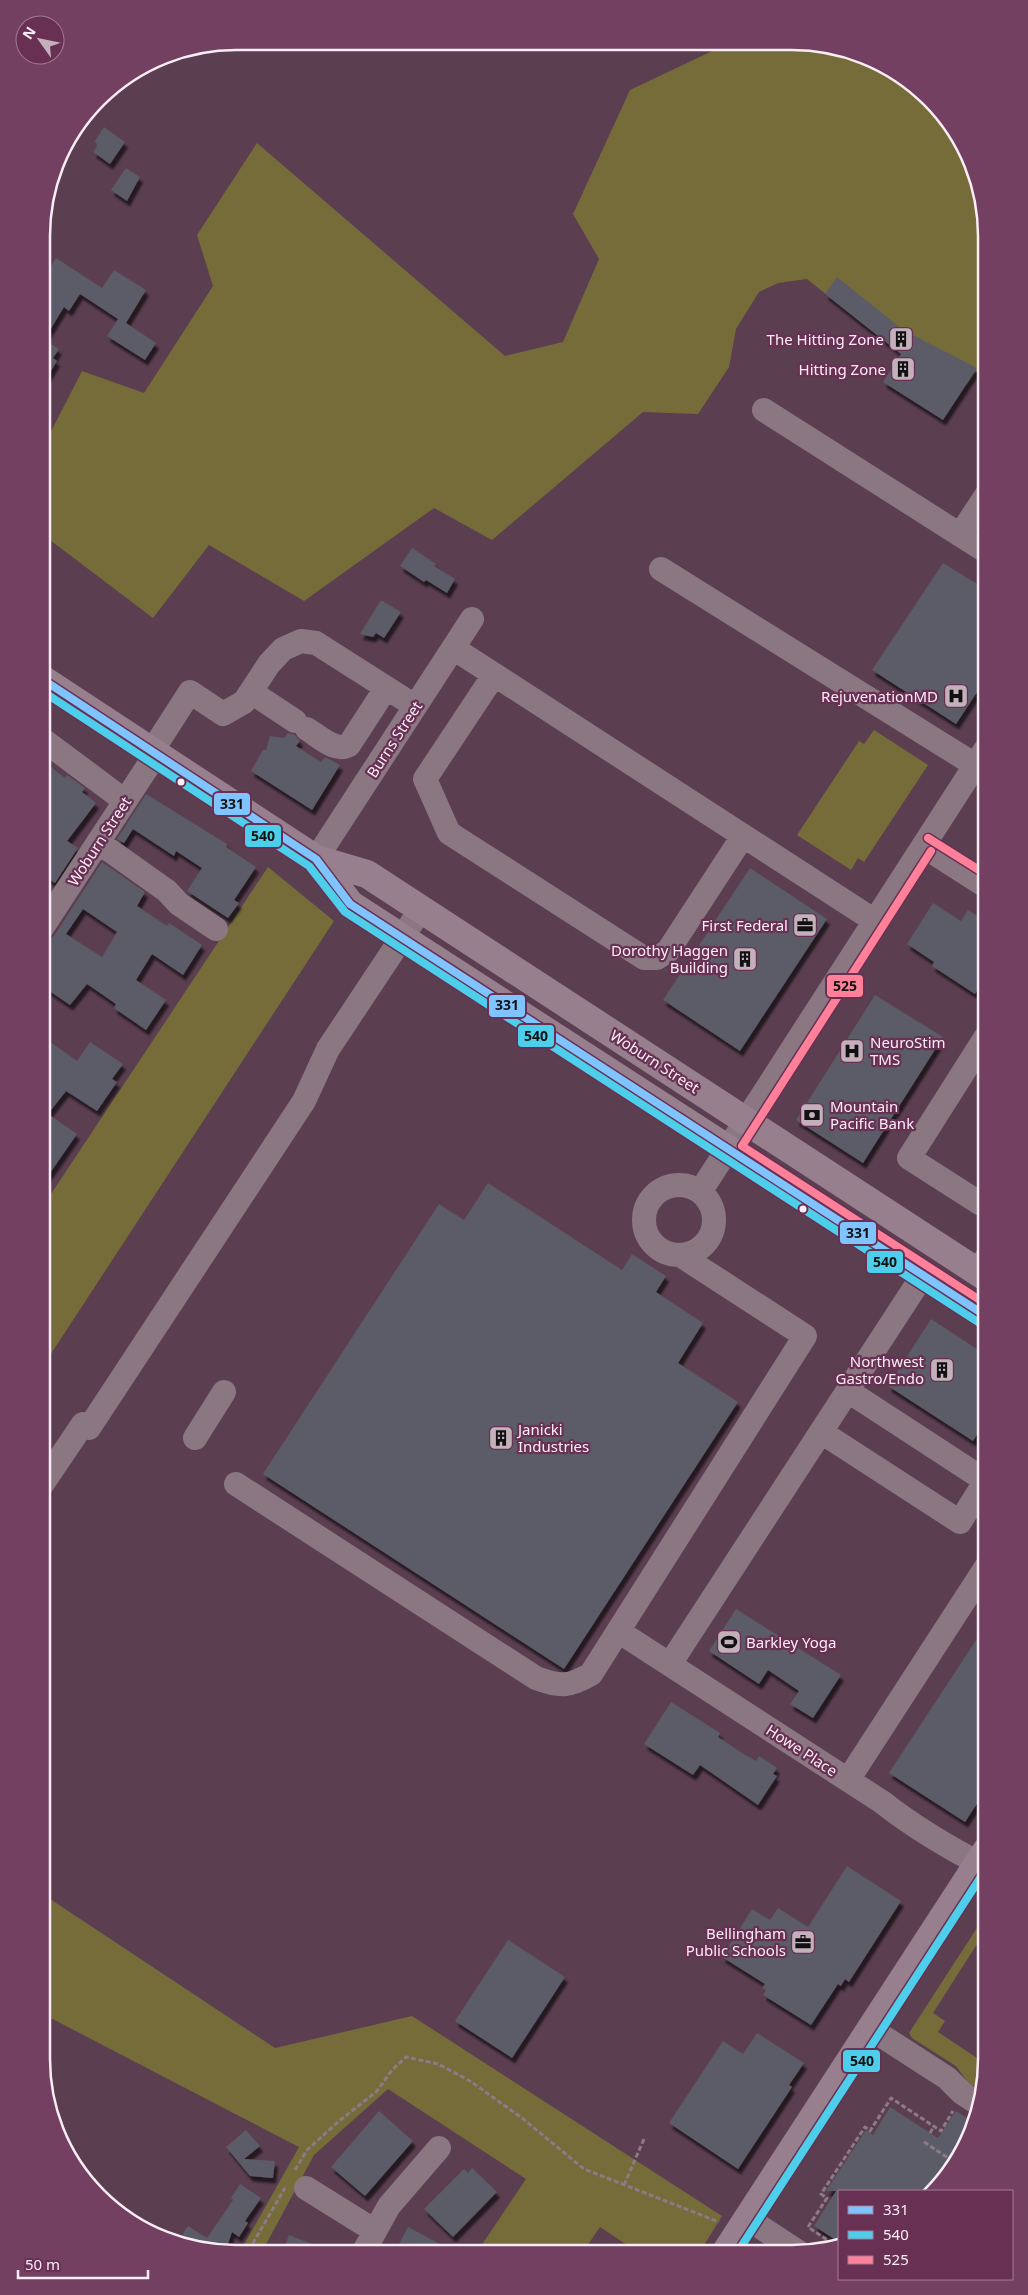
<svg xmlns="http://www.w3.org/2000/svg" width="1028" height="2295" viewBox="0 0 1028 2295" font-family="'Noto Sans',sans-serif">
	<defs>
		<filter id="shadow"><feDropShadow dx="3" dy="5.5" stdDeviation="1" flood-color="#0009"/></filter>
	</defs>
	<rect width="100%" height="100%" fill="#5b3e50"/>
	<path fill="#766c3a" d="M 727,44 L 830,45 L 878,61 L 921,90 L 961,138 L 980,185 L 987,236 L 987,359 L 967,385 L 893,348 L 807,279 L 778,283 L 759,292 L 736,329 L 729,367 L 698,414 L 643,412 L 492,540 L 434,508 L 304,601 L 209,545 L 153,618 L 42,534 L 42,449 L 82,371 L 144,393 L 213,286 L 197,235 L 257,143 L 505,356 L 563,342 L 599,259 L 573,214 L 630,90 Z
		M 874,730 L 928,765 L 864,862 L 858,858 L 851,870 L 797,835 L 859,741 L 864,744 Z
		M 268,867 L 334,921 L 41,1369 L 41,1209 Z
		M 41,1893 L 275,2048 L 412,2016 L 722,2216 L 699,2253 L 639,2253 L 600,2227 L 583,2252 L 477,2252 L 526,2179 L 388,2089 L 314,2155 L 263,2250 L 241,2250 L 299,2147 L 41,2013 Z
		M 986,1914 L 986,1930 L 933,2013 L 945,2021 L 938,2032 L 986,2064 L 982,2089 L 969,2084 L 956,2066 L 912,2038 L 909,2033 Z"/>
	<path fill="#5c5b67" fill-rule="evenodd" filter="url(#shadow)" d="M 104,127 L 125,142 L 110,164 L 93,152 L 97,146 L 95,141 Z
		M 126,168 L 140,177 L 127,201 L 111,190 Z
		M 56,258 L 102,288 L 114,270 L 146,290 L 126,323 L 156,343 L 145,360 L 107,336 L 118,319 L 80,294 L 69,311 L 64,307 L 44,340 L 59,349 L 53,358 L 57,361 L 42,386 L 42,280 Z
		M 837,277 L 903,330 L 977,368 L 943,420 L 883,382 L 901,354 L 825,294 Z
		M 412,548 L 436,564 L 434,566 L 455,579 L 447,593 L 426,580 L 424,582 L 400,566 Z
		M 943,563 L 987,590 L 987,677 L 956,724 L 872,670 Z
		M 381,600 L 401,612 L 384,638 L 376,633 L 373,637 L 360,634 Z
		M 288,733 L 295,735 L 300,741 L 296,746 L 321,762 L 325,757 L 340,765 L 312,810 L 251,771 L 263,750 L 266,750 L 270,736 L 284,738 Z
		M 42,760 L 65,778 L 67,775 L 85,788 L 82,792 L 96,803 L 67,841 L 78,848 L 55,883 L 44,876 L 50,866 L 42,863 Z
		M 146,794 L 227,844 L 226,847 L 256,867 L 234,900 L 239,903 L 228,918 L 187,891 L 202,868 L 176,851 L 174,856 L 133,829 L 124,843 L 117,839 Z
		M 102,862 L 145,892 L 137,906 L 167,926 L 169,923 L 202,945 L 183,975 L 152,954 L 136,980 L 166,1000 L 146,1030 L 114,1008 L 116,1004 L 87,984 L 70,1005 L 42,986 L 42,942 L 49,940 L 54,936 ZM 83,909 L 117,932 L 102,957 L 66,934 Z
		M 750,868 L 827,919 L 740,1051 L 663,1000 Z
		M 933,903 L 961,921 L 968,910 L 987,922 L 987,975 L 975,994 L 932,966 L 934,962 L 907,944 Z
		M 875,995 L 943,1037 L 863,1163 L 796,1120 Z
		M 42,1036 L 77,1061 L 90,1042 L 123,1064 L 112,1079 L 117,1082 L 97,1111 L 66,1091 L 48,1114 L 77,1134 L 41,1186 Z
		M 488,1183 L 622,1270 L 632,1254 L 666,1276 L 656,1292 L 703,1323 L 678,1363 L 738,1402 L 564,1669 L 263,1474 L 439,1204 L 464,1220 Z
		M 931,1319 L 986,1355 L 986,1420 L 973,1441 L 888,1386 Z
		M 736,1609 L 841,1675 L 813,1718 L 790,1704 L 799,1691 L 768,1670 L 759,1684 L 709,1651 Z
		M 986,1625 L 986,1790 L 965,1822 L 889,1773 Z
		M 671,1702 L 720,1733 L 718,1737 L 742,1753 L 756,1761 L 759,1756 L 777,1768 L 773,1774 L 777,1776 L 758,1805 L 700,1765 L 693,1775 L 644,1744 Z
		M 847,1866 L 901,1901 L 849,1982 L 845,1979 L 841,1986 L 838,1984 L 811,2025 L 763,1995 L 766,1990 L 762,1988 L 765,1984 L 722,1957 L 752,1909 L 770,1920 L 778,1908 L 808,1927 Z
		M 508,1940 L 565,1977 L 512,2058 L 455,2021 Z
		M 757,2033 L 804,2063 L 789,2085 L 792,2087 L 738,2169 L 669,2123 L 723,2041 L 743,2054 Z
		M 890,2107 L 938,2138 L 956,2111 L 975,2123 L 972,2134 L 946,2178 L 932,2191 L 839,2191 L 839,2242 L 814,2226 L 836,2191 L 826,2191 L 866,2130 L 873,2135 Z
		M 379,2111 L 413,2141 L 365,2196 L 331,2167 Z
		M 246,2130 L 260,2146 L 244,2159 L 275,2161 L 273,2178 L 250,2176 L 226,2147 Z
		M 472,2168 L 497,2192 L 453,2237 L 424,2209 L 464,2169 L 468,2173 Z
		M 240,2184 L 261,2198 L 245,2221 L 248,2223 L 239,2237 L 232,2232 L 226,2250 L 198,2250 L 177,2243 L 188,2226 L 207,2238 L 233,2200 L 231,2198 Z
		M 408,2227 L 455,2252 L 408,2251 L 398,2246 Z
		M 289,2235 L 327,2250 L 327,2251 L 283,2251 Z"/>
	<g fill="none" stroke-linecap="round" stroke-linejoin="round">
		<path stroke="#8c7b86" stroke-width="3" stroke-dasharray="5 2.5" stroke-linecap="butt" d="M 930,2133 L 934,2126
			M 924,2142 L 954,2162
			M 295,2170 L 307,2150 L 338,2122 L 377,2091 L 392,2070 L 406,2057 L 438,2064 L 470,2081 L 522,2118 L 584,2169 L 719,2222
			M 624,2185 L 644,2139
			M 839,2248 L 808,2227 L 827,2198 L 821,2194 L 865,2127 L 870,2131 L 891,2098 L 941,2131 L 953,2111
			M 249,2250 L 285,2188"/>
		<path stroke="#8a7782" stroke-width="24" d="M 764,410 L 987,552
			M 960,535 L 987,494
			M 661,569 L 975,765
			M 453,648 L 875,921
			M 494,675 L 425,779 L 449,833 L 644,958 L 657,958 L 668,951 L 743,836
			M 251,692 L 295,721
			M 307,729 C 319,736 335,753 349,745 L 386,688
			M 42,739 L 125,801
			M 152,751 L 190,692 L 223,714 L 244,702 L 269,664 L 283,649 L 301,641 L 316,643 L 415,706
			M 98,842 L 167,891 L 179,904 L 216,929
			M 923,846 L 987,887
			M 316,859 L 472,619
			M 42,928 L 156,754
			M644 1220a35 35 0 1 1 70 0a35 35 0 1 1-70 0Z
			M 700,1192 L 987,747
			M 987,1196 L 981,1204 L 909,1158 L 987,1035
			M 977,1272 L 987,1257
			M 848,1391 L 986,1481
			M 89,1428 L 304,1101 L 328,1049 L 421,909
			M 821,1432 L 960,1522 L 986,1480
			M 195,1438 L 224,1392
			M 236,1484 L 536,1678 C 560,1687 569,1687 591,1674 L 805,1336 L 680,1255
			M 41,1486 L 83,1424
			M 618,1631 L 882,1802 C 915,1828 949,1848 986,1867
			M 670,1664 L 923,1275
			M 848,1780 L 986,1567
			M 871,2029 L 947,2078 L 962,2093 L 979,2104
			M 306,2188 L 375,2231
			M 748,2219 L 800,2253
			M 364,2251 L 389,2206 L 439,2148"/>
		<path stroke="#977f8d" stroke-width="28" d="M 42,679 L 316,859 L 367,874 L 987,1278
			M 316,859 L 350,904 L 986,1316
			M 725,2253 L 986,1851"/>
		<defs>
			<path id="bus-1" d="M 42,679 L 316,859 L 350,904 L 986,1316"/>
			<path id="bus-2" d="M 42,691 L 309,866 L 345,912 L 981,1324
				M 737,2253 L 986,1869"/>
			<path id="bus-3" d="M 928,838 L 987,875
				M 931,851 L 742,1146 L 986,1304"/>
		</defs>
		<use href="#bus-1" stroke="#683154" stroke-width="11"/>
		<use href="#bus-2" stroke="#683154" stroke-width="11"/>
		<use href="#bus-3" stroke="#683154" stroke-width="11"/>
		<use href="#bus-1" stroke="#80c4ff" stroke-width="8"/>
		<use href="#bus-2" stroke="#4dcfeb" stroke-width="8"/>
		<use href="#bus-3" stroke="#ff8098" stroke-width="8"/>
	</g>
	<defs>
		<symbol id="building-square" viewBox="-11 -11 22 22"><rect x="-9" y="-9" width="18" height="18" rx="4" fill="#c3b0bb" stroke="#683154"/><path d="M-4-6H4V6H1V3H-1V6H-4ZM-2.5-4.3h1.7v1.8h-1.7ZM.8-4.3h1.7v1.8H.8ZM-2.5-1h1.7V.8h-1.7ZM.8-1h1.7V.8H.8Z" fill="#111"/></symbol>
		<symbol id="hospital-square" viewBox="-11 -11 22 22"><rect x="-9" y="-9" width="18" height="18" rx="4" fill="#c3b0bb" stroke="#683154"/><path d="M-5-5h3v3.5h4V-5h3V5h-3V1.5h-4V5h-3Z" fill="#111"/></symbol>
		<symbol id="office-square" viewBox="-11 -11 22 22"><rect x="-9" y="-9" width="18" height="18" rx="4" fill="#c3b0bb" stroke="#683154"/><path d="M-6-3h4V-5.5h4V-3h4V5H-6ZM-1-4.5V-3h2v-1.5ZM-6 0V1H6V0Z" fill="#111"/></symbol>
		<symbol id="bank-square" viewBox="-11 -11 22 22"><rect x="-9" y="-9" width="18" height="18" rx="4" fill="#c3b0bb" stroke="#683154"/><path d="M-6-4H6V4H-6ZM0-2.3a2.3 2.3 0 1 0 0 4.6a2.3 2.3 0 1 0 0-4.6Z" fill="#111"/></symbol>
		<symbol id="stadium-square" viewBox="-11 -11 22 22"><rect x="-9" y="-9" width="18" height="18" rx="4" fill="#c3b0bb" stroke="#683154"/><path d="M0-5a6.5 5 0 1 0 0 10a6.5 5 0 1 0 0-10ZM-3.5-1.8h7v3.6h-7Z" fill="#111"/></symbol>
	</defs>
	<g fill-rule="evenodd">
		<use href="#building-square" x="887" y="325" width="28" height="28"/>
		<use href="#building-square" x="889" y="355" width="28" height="28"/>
		<use href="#hospital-square" x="942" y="682" width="28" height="28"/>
		<use href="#office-square" x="791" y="911" width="28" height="28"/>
		<use href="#building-square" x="731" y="945" width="28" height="28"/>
		<use href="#hospital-square" x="838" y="1037" width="28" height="28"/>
		<use href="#bank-square" x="798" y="1101" width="28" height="28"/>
		<use href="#building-square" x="928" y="1356" width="28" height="28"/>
		<use href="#building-square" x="487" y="1424" width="28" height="28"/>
		<use href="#stadium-square" x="715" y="1628" width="28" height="28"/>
		<use href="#office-square" x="789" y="1928" width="28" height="28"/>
	</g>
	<g fill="#fbedf5" stroke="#683154" stroke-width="2">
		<circle cx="181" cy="782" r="4.5"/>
		<circle cx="803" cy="1209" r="4.5"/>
	</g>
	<g text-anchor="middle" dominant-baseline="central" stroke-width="4.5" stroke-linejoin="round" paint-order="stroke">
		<g font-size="15" fill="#fbedf5" stroke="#683154" text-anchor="end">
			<text x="884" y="339">The Hitting Zone</text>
			<text x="886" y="369">Hitting Zone</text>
			<text x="938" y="696">RejuvenationMD</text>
			<text x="788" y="925">First Federal</text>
			<text x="728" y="950">Dorothy Haggen<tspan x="728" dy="17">Building</tspan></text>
			<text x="870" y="1042" text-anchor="start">NeuroStim<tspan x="870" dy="17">TMS</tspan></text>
			<text x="830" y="1106" text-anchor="start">Mountain<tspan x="830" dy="17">Pacific Bank</tspan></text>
			<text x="924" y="1361">Northwest<tspan x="924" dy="17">Gastro/Endo</tspan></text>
			<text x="518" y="1429" text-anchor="start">Janicki<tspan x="518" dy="17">Industries</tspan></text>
			<text x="746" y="1642" text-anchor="start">Barkley Yoga</text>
			<text x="786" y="1933">Bellingham<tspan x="786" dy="17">Public Schools</tspan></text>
		</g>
		<g font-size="15" fill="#fbedf5" stroke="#683154">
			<text transform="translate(394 739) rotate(-57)">Burns Street</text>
			<text transform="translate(99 841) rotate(-57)">Woburn Street</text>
			<text transform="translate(655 1061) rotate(33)">Woburn Street</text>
			<text transform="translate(802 1750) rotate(33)">Howe Place</text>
		</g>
	</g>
	<path d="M0 0H1028V2295H0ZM236 50H792A186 186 0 0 1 978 236V2059A186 186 0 0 1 792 2245H236A186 186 0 0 1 50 2059V236A186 186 0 0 1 236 50Z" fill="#744061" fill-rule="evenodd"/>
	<path fill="none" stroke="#fbedf5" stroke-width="2.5" d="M236 50H792A186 186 0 0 1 978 236V2059A186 186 0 0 1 792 2245H236A186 186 0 0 1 50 2059V236A186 186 0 0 1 236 50Z"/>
	<g stroke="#683154" stroke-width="2">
		<rect x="213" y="792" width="38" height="24" rx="5" fill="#80c4ff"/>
		<rect x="244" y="824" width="38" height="24" rx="5" fill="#4dcfeb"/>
		<rect x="826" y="974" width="38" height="24" rx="5" fill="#ff8098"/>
		<rect x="488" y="994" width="38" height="24" rx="5" fill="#80c4ff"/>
		<rect x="517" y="1024" width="38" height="24" rx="5" fill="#4dcfeb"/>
		<rect x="839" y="1221" width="38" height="24" rx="5" fill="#80c4ff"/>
		<rect x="866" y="1250" width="38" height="24" rx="5" fill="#4dcfeb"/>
		<rect x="842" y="2049" width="39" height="24" rx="5" fill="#4dcfeb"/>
	</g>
	<g font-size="14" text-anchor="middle" font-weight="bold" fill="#111">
		<text x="232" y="809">331</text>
		<text x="263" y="841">540</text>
		<text x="845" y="991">525</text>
		<text x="507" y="1010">331</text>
		<text x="536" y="1041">540</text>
		<text x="858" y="1238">331</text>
		<text x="885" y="1267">540</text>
		<text x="862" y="2066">540</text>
	</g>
	<rect x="838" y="2190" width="175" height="90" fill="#683154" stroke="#a37c94"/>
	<rect x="848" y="2206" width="25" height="8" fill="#80c4ff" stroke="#a37c94"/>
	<text x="883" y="2215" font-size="15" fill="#fbedf5">331</text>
	<rect x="848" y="2231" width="25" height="8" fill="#4dcfeb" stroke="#a37c94"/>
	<text x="883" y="2240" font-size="15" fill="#fbedf5">540</text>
	<rect x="848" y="2256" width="25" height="8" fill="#ff8098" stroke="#a37c94"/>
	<text x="883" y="2265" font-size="15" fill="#fbedf5">525</text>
	<g transform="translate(40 40) rotate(303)"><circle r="24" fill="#683154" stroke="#a37c94"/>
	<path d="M0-4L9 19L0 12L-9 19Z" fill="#c3b0bb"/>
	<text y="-8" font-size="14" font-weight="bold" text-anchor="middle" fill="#fbedf5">N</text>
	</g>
	<path d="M18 2270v8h130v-8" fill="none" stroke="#fbedf5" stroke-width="2.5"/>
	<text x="25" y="2270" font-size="15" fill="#fbedf5" stroke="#683154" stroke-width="4" paint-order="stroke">50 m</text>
</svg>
